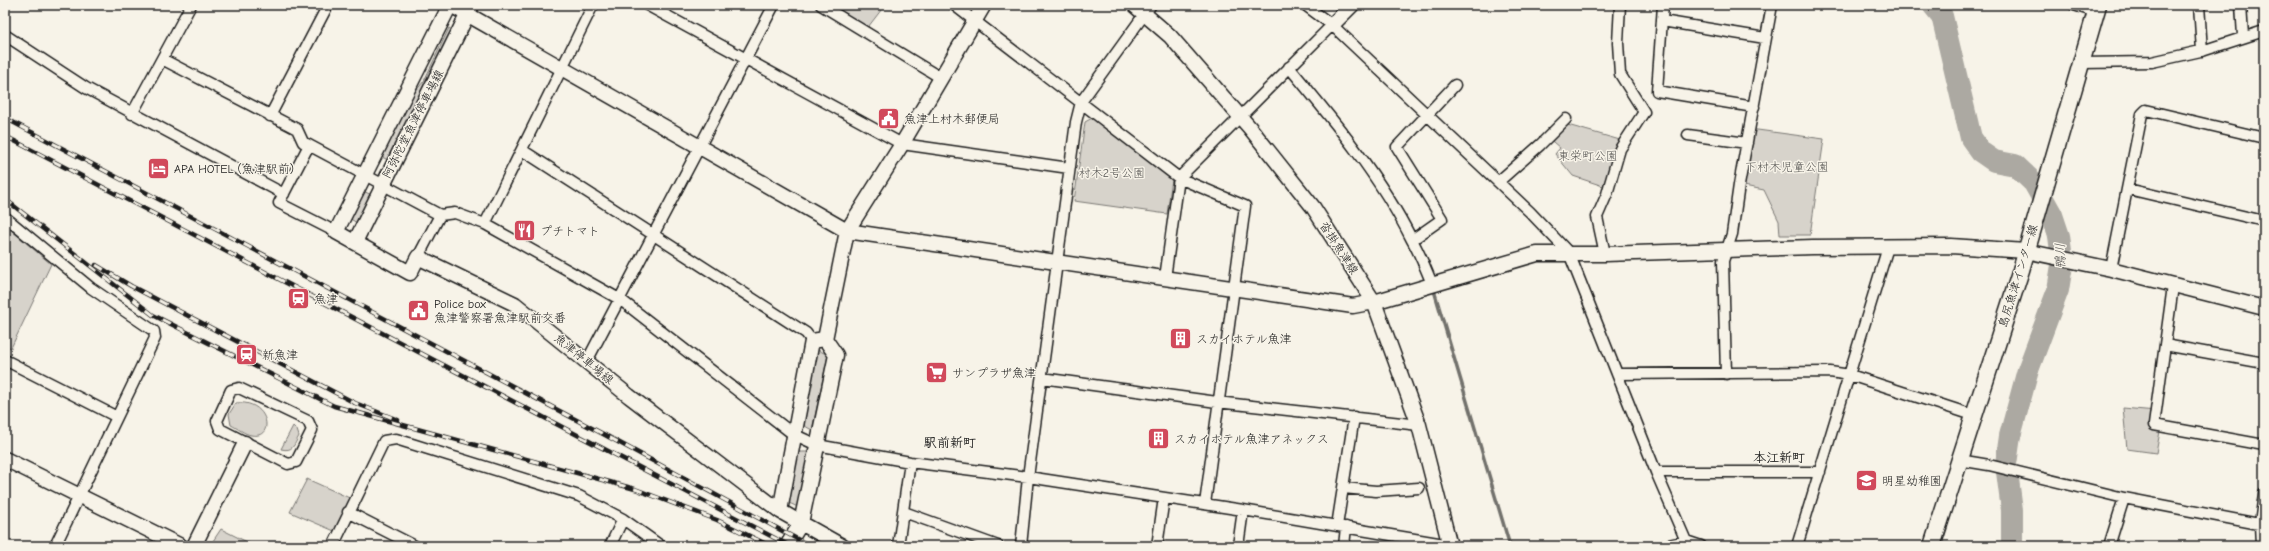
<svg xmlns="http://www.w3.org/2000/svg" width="2269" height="551" viewBox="0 0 2269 551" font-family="'Comic Neue','Klee One',sans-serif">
	<rect width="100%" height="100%" fill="#f7f3e8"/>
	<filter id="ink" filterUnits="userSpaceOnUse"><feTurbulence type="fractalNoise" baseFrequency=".025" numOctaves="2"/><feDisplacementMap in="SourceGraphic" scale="8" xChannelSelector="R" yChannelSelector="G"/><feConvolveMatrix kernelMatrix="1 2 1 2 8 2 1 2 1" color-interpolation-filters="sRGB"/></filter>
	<g filter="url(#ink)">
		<path fill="#d7d3cb" stroke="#7a7874" d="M 821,5 L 885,5 L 865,31 Z
			M 449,28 L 452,30 L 388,160 L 382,157 L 414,93 L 424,81 Z
			M 1094,117 L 1172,179 L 1167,214 L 1074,201 L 1085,122 Z
			M 1557,122 L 1620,140 L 1603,186 L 1573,176 L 1555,154 L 1560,148 L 1546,136 Z
			M 1750,129 L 1824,139 L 1810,235 L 1780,235 L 1779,221 L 1764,190 L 1739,185 Z
			M 363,191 L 372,195 L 357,223 L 349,218 Z
			M 5,225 L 51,264 L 11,348 L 5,345 Z
			M 818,350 L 828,355 L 812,430 L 803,425 Z
			M 236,403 C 269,399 276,440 251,435 C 245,434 237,428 231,425 L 229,414 Z
			M 2123,408 L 2156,411 L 2161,426 L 2156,453 L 2127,449 Z
			M 293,426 L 297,430 L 299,436 C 294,445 293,452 281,449 Z
			M 798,452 L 808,452 L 798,507 L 789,503 Z
			M 307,479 L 354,500 L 339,533 L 290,512 Z
			M 221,529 L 251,544 L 250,546 L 214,546 L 213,541 Z"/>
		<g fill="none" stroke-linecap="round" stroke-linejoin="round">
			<path stroke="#72716c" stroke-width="3.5" d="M 1433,287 L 1510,546"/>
			<path stroke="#aca9a2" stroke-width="22" d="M 1933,5 L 1942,16 L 1971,138 L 1981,152 L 1994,161 L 2015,165 L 2034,183 L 2052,215 L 2059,236 L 2061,251 L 2062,265 L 2058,290 L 2028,370 L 2010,436 L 2006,464 L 2012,510 L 2012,546"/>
			<defs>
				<path id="street" d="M 647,5 L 902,144 L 1069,168
					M 821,5 L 941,78
					M 954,5 L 1179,178 L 1245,206 L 1205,504
					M 1305,5 L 1332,25 L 1530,212 L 1569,253 L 1656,472 L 1686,541
					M 1663,5 L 1657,91 L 1754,107
					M 2074,5 L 2096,12
					M 2199,5 L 2202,51
					M 2241,5 L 2243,36
					M 1662,21 L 1765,38
					M 5,35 L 86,88 L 284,194
					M 162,59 L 297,129 L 303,142 L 440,215 L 455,213 L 485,224 L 621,300 L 793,434 L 817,445 L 910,462 L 1028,477 L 1243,510 L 1450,545
					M 2081,63 L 2152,62 L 2205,50 L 2264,31
					M 1289,67 C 1334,121 1380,176 1412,240 C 1420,254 1426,269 1432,284
					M 132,114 L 191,5
					M 270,116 L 328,5
					M 1688,135 L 1747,143
					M 309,145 L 279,203 L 336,232
					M 522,150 L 806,333 L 812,341
					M 1498,182 L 1540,145 L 1566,119
					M 2128,189 L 2264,221
					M 5,217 L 91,288 L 154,331 L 155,338 L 55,546
					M 485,224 L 593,5
					M 1412,240 L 1442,219 L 1397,147 L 1455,85
					M 1605,254 L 1597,217 L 1607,194 L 1620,149 L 1644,112 L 1620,74 L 1618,43 L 1620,5
					M 418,257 L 440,215
					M 2111,269 L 2142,114 L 2146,110 L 2264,138
					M 1165,278 L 1179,178 L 1332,25
					M 2173,286 L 2154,425 L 2264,445
					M 2165,345 L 2264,363
					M 5,360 L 117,417
					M 587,361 L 774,5
					M 1617,374 L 1830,372 L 1850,375 L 1973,415
					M 1726,374 L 1723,261 L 1732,234 L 1739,185 L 1772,5
					M 1042,378 L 1217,402 L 1419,425
					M 239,388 L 308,421 L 312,430 L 296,462 L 288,464 L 220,429 L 217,421 L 231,390 Z
					M 1959,460 L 1989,465 L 2124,498 L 2264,525
					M 1656,472 L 1820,472
					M 1343,488 L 1376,491 L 1419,488
					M 348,512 L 415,546
					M 904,512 L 998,546
					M 1337,526 L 1354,417
					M 333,546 L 384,441 L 396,439 L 579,496 L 623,519 L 661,546
					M 610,546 L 623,519
					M 898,546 L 910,462
					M 1021,546 L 1028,477 L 1076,122 L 1081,102 L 1151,5
					M 1157,546 L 1164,498
					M 1238,546 L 1243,510
					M 1344,546 L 1346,527
					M 1664,546 L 1686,541 L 1701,546
					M 1797,546 L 1888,247
					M 2109,546 L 2124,498
					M 2261,546 L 2260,524 L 2264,493"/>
				<path id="secondary" d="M 450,5 L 336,232 L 410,273 L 418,257 L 515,304 L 629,396 L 780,511 L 801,523 L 787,546
					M 451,5 L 847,231 L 1353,306 L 1374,302 L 1537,254 L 1605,254 L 1813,247 L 1951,246 L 2026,251 L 2111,269 L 2264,308
					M 1134,5 L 1170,36 L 1250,128 L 1313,207 L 1374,302 L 1419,425 L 1450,546
					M 1332,25 L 1352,5
					M 355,242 L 472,5
					M 5,459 L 181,546
					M 780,511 L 812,341 L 825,339
					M 194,546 L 245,443
					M 842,546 L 801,523 L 836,355 L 825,339 L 847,231 L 902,144 L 984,5"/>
				<path id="primary" d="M 1932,546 L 2021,270 L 2098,5"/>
			</defs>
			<use href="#street" stroke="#1c1c1c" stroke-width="13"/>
			<use href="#secondary" stroke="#1c1c1c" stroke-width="17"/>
			<use href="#primary" stroke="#1c1c1c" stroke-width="19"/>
			<use href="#street" stroke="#f7f3e8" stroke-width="10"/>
			<use href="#secondary" stroke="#f7f3e8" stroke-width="14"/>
			<use href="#primary" stroke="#f7f3e8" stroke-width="16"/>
			<defs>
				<path id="rail" d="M 5,118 L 605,435 L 810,546
					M 5,136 L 790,546
					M 5,199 L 153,315 L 334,406 L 635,489 L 717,520 L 770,546
					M 96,265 L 131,286 L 355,403 L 398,420"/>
			</defs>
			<use href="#rail" stroke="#1c1c1c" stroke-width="4.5"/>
			<use href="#rail" stroke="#f7f3e8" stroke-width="3" stroke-dasharray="9" stroke-linecap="butt"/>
		</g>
	</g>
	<defs>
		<symbol id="civic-square" viewBox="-11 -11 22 22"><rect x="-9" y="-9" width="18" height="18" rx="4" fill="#d1495b" stroke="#f7f3e8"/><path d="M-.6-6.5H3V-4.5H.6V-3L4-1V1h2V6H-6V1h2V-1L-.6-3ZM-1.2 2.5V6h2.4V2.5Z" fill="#fff"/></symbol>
		<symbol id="hotel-square" viewBox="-11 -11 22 22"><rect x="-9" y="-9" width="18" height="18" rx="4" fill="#d1495b" stroke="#f7f3e8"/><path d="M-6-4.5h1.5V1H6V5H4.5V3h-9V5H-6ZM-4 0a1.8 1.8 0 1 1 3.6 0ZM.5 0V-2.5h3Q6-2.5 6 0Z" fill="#fff"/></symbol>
		<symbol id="restaurant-square" viewBox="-11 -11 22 22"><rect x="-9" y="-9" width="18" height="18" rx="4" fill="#d1495b" stroke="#f7f3e8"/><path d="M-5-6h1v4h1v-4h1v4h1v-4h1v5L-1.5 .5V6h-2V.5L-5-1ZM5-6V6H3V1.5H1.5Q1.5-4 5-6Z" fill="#fff"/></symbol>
		<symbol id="station-square" viewBox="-11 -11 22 22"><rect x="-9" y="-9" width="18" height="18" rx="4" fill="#d1495b" stroke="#f7f3e8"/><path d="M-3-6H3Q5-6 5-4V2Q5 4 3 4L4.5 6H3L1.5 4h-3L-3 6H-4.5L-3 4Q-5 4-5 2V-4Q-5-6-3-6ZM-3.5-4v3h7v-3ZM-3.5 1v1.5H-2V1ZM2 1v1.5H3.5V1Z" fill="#fff"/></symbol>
		<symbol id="building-square" viewBox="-11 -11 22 22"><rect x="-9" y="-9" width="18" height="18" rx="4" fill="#d1495b" stroke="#f7f3e8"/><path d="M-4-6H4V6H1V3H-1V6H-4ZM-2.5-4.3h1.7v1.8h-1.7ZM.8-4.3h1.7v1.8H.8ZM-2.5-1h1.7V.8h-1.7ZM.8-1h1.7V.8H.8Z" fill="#fff"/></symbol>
		<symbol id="supermarket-square" viewBox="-11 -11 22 22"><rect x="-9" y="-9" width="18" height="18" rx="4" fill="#d1495b" stroke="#f7f3e8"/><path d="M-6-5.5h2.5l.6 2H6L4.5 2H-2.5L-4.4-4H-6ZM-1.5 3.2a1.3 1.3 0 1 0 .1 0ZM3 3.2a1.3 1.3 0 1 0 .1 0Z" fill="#fff"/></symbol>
		<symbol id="school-square" viewBox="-11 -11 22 22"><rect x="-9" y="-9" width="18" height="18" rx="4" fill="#d1495b" stroke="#f7f3e8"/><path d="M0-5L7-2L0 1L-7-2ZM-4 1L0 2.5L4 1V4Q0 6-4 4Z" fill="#fff"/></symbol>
	</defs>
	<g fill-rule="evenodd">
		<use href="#civic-square" x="876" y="106" width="25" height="25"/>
		<use href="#hotel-square" x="146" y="156" width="25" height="25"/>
		<use href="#restaurant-square" x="512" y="218" width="25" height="25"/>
		<use href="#station-square" x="286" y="286" width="25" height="25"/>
		<use href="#civic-square" x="406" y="298" width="25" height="25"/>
		<use href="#building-square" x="1168" y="326" width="25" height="25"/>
		<use href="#station-square" x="234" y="342" width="25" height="25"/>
		<use href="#supermarket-square" x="924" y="360" width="25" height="25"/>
		<use href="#building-square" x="1146" y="426" width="25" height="25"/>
		<use href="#school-square" x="1854" y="468" width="25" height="25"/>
	</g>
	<g text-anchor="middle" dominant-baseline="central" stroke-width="3" stroke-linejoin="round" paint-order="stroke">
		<g font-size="12" fill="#1c1c1c" stroke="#f7f3e8" text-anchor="start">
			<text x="904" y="119">魚津上村木郵便局</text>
			<text x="174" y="169">APA HOTEL (魚津駅前)</text>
			<text x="540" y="231">プチトマト</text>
			<text x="314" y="299">魚津</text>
			<text x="434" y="304">Police box<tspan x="434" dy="14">魚津警察署魚津駅前交番</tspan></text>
			<text x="1196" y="339">スカイホテル魚津</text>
			<text x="262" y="355">新魚津</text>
			<text x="952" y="373">サンプラザ魚津</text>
			<text x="1174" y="439">スカイホテル魚津アネックス</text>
			<text x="1882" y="481">明星幼稚園</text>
		</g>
		<g font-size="12" fill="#1c1c1c" stroke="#f7f3e8">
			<text transform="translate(413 124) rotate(-63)">阿弥陀堂魚津停車場線</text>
			<text transform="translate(1339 248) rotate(57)">沓掛魚津線</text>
			<text transform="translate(2018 276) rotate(-73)">島尻魚津インター線</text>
			<text transform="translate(584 359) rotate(39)">魚津停車場線</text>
		</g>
		<g font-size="12" fill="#545351" stroke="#f7f3e8">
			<text x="1588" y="156">東栄町公園</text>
			<text x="1787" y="167">下村木児童公園</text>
			<text x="1112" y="173">村木2号公園</text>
		</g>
		<g font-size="13" font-style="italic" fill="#565452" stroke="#f7f3e8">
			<text transform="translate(2060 256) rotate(-91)">鴨川</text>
		</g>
		<g font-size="13" font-weight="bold" fill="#1c1c1c" stroke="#f7f3e8">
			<text x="950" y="442">駅前新町</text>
			<text x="1779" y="457">本江新町</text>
		</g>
	</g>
	<rect width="2269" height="551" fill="none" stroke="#f7f3e8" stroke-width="20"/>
	<rect x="10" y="10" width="2249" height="531" fill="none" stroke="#1c1c1c" stroke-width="1.5" filter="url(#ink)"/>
</svg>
